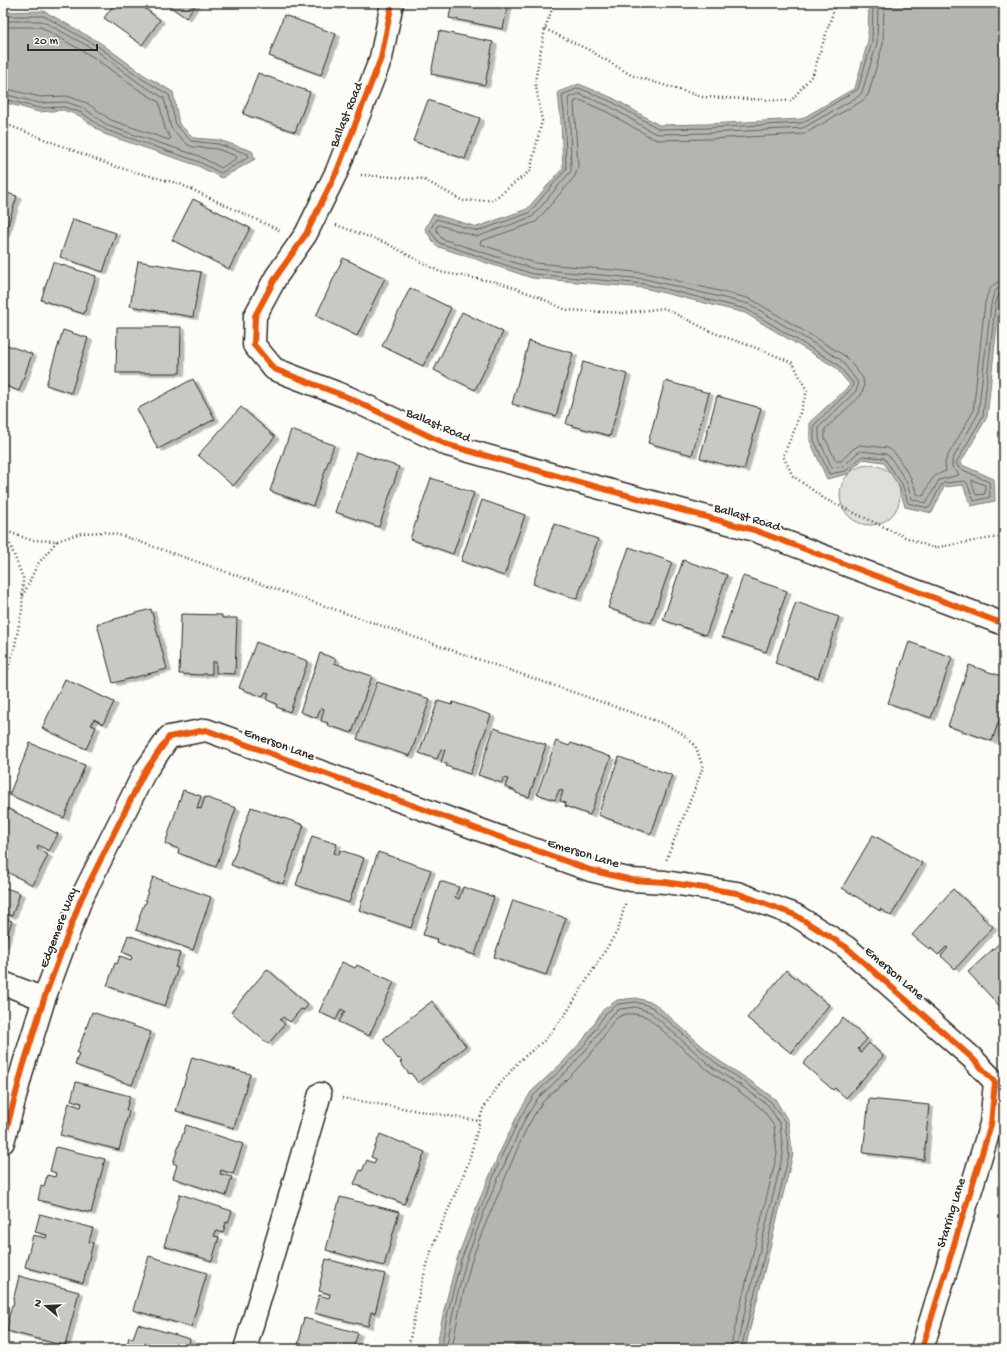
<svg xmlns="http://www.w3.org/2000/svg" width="1007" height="1352" viewBox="0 0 1007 1352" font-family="'Gochi Hand',sans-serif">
	<defs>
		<filter id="shadow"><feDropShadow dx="4.5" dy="2.5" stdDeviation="0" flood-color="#0004"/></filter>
	</defs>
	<rect width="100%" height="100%" fill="#fdfcf7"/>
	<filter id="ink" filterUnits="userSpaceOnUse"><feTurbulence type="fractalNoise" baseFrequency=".025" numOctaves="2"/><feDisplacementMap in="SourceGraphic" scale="8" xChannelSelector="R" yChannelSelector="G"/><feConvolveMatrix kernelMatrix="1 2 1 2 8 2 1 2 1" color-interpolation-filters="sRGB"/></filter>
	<g filter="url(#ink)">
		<path fill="#dfdeda" stroke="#858482" d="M840 495a30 30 0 1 1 60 0a30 30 0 1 1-60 0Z"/>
		<path fill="#b5b4b1" stroke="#7e7d7b" d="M 869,3 L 1004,3 L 1004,289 L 999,307 L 987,417 L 960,464 L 994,479 L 995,501 L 971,506 L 963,485 L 944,487 L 932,513 L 905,507 L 899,486 L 883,462 L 863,459 L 848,474 L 827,479 L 810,441 L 810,422 L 850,385 L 835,367 L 745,313 L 644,288 L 532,278 L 436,246 L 425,229 L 433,214 L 477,227 L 527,209 L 563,168 L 561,121 L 558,92 L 579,84 L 613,98 L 659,125 L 707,124 L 801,119 L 855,88 L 868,41 Z
			M 44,11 L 102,44 L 144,75 L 173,92 L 179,124 L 194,138 L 219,140 L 252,151 L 255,159 L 222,178 L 196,165 L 104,134 L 80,116 L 63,110 L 39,112 L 3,102 L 3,12 Z
			M 636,998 L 654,1003 L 718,1060 L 749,1080 L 775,1099 L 788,1121 L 793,1154 L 745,1349 L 436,1349 L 444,1310 L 457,1259 L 478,1203 L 500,1152 L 518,1114 L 531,1092 L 562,1063 L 583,1040 L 603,1010 L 617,1000 Z"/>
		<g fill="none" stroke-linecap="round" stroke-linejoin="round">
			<path stroke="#626261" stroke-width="1" d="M 873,3 L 872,42 L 858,89 L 802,123 L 707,128 L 659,129 L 612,102 L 579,88 L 562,95 L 565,121 L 566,169 L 529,213 L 478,231 L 436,219 L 430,230 L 439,243 L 533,274 L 645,284 L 746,309 L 837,364 L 853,383 L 852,388 L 814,425 L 814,440 L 829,474 L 846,471 L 862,456 L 884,458 L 902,484 L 908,503 L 928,508 L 930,507 L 941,485 L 944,483 L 965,481 L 967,483 L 974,501 L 990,497 L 989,482 L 959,468 L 956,463 L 983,416 L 995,306 C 997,300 997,292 1004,292
				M 878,3 L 877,43 L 862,92 L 859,96 L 803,128 L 708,133 L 659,134 L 654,133 L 609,106 L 579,94 L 569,97 L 568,99 L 570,121 L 571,171 L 532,217 L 479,236 L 475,236 L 439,225 L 437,226 L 436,229 L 442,239 L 534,269 L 645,279 L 749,304 L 841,360 L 857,381 L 858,386 L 856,391 L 819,427 L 819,439 L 832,468 L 844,466 L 857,453 L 861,451 L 886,454 L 890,457 L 906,481 L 912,499 L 925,503 L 927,502 L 939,480 L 959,475 L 958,473 L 952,467 L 952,460 L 978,414 L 991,305 C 993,296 993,288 1004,287
				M 884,3 L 883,44 L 868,95 L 862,101 L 804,134 L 708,139 L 658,140 L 652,138 L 607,112 L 580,100 L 575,101 L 574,103 L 578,167 L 575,176 L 536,222 L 481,241 L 480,244 L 535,263 L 646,273 L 751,299 L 845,356 L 863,378 L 864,387 L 861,395 L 825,429 L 825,438 L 836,461 L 841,461 L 853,449 L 860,445 L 888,448 L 895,453 L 911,478 L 917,494 L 922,496 L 924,495 C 932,479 930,477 946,471 L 945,463 L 947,457 L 973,412 L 985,303 C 988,292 990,282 1004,281
				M 3,16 L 44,16 L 99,47 L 142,79 L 169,95 L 176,125 L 191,141 L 218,144 L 248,154 L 249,157 L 221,173 L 197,161 L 106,130 L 82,113 L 64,107 L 39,108 L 3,99
				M 3,21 L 42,21 L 97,51 L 139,83 L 164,98 L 171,128 L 188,145 L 193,147 L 217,149 L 236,156 L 237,158 L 221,168 L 199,156 L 108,126 L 84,108 L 66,102 L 39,103 L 3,94
				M 3,27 L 41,27 L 93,57 L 136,88 L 159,102 L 165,129 L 171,138 L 169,140 L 111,120 L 87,103 L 67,96 L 40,97 L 3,88
				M 972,480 L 985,485 L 985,494 L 976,495 L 972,482 Z
				M 441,1349 L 448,1311 L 461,1260 L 482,1205 L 503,1153 L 521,1116 L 534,1095 L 565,1066 L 586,1043 L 606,1013 L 618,1004 L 636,1002 L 652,1007 L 716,1063 L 746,1083 L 771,1102 L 785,1122 L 789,1155 L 741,1349
				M 446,1349 L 453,1312 L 466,1261 L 486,1206 L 508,1156 L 525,1119 L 538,1098 L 569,1069 L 590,1045 L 610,1016 L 620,1009 L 635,1007 L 650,1012 L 712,1067 L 743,1087 L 768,1105 L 780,1124 L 783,1154 L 736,1349
				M 452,1349 C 457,1320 463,1291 471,1263 C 480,1234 494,1205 506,1176 C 516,1152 526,1125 542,1103 C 548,1095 557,1089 564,1082 C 574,1072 584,1062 593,1051 C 612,1029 611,1005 647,1017 L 709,1071 L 740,1092 L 763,1110 L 774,1126 L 777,1154 L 730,1349"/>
		</g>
		<path fill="#c9c8c4" stroke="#2b2b2b" filter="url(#shadow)" d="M 115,3 L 138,3 L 160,20 L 142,45 L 104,18 Z
			M 165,3 L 196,3 L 186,18 Z
			M 318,3 L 337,3 L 336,7 Z
			M 452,3 L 508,3 L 503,29 L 449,18 Z
			M 284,15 L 336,34 L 321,75 L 269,56 Z
			M 439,31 L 493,42 L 485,85 L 431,74 Z
			M 258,73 L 310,92 L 295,132 L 243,114 Z
			M 428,100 L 480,118 L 465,159 L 413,141 Z
			M 3,192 L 17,196 L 5,234 L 3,234 Z
			M 193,199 L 250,228 L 229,269 L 172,240 Z
			M 73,219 L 116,233 L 103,272 L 60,257 Z
			M 343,258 L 385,278 L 357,336 L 316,316 Z
			M 138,261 L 201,272 L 193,317 L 130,306 Z
			M 53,262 L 96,276 L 84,314 L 41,300 Z
			M 410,288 L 451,308 L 423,366 L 382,346 Z
			M 462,312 L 503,332 L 475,390 L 434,370 Z
			M 117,327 L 181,327 L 180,373 L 116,373 Z
			M 63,330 L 88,338 L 71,393 L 46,385 Z
			M 529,341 L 573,353 L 556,416 L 512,404 Z
			M 4,344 L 32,354 L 19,391 L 3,385 L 3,348 Z
			M 583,362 L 627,374 L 610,436 L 566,424 Z
			M 193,379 L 215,419 L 158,449 L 137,409 Z
			M 665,381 L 709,393 L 692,455 L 648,443 Z
			M 717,396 L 761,408 L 744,470 L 700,458 Z
			M 241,407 L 275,437 L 233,486 L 198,455 Z
			M 291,430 L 334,445 L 313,506 L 270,491 Z
			M 356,452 L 399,467 L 379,527 L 335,512 Z
			M 431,478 L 474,493 L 453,554 L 410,539 Z
			M 482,500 L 525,515 L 504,576 L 461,561 Z
			M 554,524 L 598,539 L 577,599 L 533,584 Z
			M 629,547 L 672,562 L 651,623 L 608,608 Z
			M 683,560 L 727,575 L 706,635 L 663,620 Z
			M 743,576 L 787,591 L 766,652 L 722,637 Z
			M 796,602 L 839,617 L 818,678 L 775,663 Z
			M 151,609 L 167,669 L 113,683 L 97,624 Z
			M 181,614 L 222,615 L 222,618 L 237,618 L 235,674 L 216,673 L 216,662 L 212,662 L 212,674 L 203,674 L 203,675 L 179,674 Z
			M 256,642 L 308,661 L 290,712 L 276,707 L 277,704 L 267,700 L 269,693 L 265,692 L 263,697 L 239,688 Z
			M 909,642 L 952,657 L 931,718 L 888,703 Z
			M 320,653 L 336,659 L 334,663 L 372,676 L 352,733 L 327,725 L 328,723 L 321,721 L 324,709 L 321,708 L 317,718 L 300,712 Z
			M 969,665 L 1004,677 L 1004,705 L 992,741 L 948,726 Z
			M 65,679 L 114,702 L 103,724 L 94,719 L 91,725 L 96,727 L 86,749 L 42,728 Z
			M 377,682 L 430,699 L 410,756 L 357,739 Z
			M 438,701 L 452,705 L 453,702 L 491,715 L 470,774 L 446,766 L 447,764 L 441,762 L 445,750 L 441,749 L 437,759 L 419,753 Z
			M 494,728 L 546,745 L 529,797 L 516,793 L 516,791 L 505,787 L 508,779 L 503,778 L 502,783 L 478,775 Z
			M 556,741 L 569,746 L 571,743 L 611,757 L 590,815 L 565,806 L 566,803 L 560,801 L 563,791 L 559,790 L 555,800 L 537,794 Z
			M 30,743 L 85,765 L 64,818 L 9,795 Z
			M 619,757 L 672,775 L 651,834 L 598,815 Z
			M 183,790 L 201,796 L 197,808 L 201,809 L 205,797 L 236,808 L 216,867 L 178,853 L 179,849 L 165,844 Z
			M 251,807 L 304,825 L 283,884 L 231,865 Z
			M 7,808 L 58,834 L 49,851 L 38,845 L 37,849 L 48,855 L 33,885 L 3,870 L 3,817 Z
			M 873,835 L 922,863 L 891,916 L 880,909 L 880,911 L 842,888 Z
			M 312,836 L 337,844 L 334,853 L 339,855 L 340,850 L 364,858 L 349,903 L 296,885 Z
			M 378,852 L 431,870 L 411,928 L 359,910 Z
			M 153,877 L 211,897 L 193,950 L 136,930 L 140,918 L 139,917 L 144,904 L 145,904 L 147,901 L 145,900 Z
			M 440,881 L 459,887 L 455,897 L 459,899 L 463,887 L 494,897 L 475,955 L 436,942 L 437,939 L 423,935 Z
			M 3,887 L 20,893 L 12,916 L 6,914 L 4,919 L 12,921 L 4,945 L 3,945 Z
			M 953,889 L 983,916 L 982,917 L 993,927 L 955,969 L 941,956 L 948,948 L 946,947 L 938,955 L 931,948 L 930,950 L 912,935 Z
			M 513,900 L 566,918 L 546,975 L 494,957 Z
			M 128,935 L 180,953 L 175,967 L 178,968 L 165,1006 L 107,986 L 115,963 L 117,964 L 120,956 L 131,960 L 132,956 L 122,952 Z
			M 1004,939 L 1004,1011 L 968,972 Z
			M 342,962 L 355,968 L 357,965 L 394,982 L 369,1036 L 339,1022 L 345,1011 L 341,1009 L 336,1020 L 319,1012 Z
			M 267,969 L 308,1005 L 304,1010 L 301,1009 L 290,1022 L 283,1017 L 280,1020 L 285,1024 L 268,1044 L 231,1012 Z
			M 786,970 L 829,1005 L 791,1053 L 747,1018 Z
			M 432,1001 L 466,1046 L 418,1083 L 411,1073 L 409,1074 L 400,1062 L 402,1061 L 399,1058 L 398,1059 L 383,1039 Z
			M 92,1012 L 151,1032 L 132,1085 L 75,1065 L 79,1053 L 77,1053 Z
			M 843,1018 L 867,1039 L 858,1049 L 861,1052 L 869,1043 L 883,1056 L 846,1098 L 835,1088 L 833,1090 L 803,1064 Z
			M 192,1057 L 250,1074 L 234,1128 L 176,1111 Z
			M 76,1082 L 130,1096 L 126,1110 L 129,1111 L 119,1150 L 60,1135 L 69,1103 L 81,1107 L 82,1103 L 71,1100 Z
			M 869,1099 L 929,1105 L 924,1160 L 863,1153 Z
			M 186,1125 L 243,1144 L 233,1174 L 221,1170 L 220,1174 L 232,1177 L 226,1196 L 173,1178 L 177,1165 L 173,1163 Z
			M 380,1134 L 425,1152 L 404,1204 L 354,1184 L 360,1170 L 362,1171 L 367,1160 L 374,1163 L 376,1159 L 371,1157 Z
			M 56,1147 L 105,1159 L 91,1213 L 38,1200 L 41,1186 L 44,1187 L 47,1175 L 55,1177 L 56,1173 L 50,1171 Z
			M 180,1194 L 232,1211 L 228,1223 L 226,1222 L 223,1233 L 216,1231 L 214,1236 L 219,1237 L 212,1261 L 164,1246 Z
			M 340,1197 L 399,1212 L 384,1266 L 326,1250 Z
			M 40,1214 L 93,1228 L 89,1242 L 93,1243 L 83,1283 L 25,1267 L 33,1235 L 46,1238 L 47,1235 L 35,1232 Z
			M 149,1256 L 207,1273 L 191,1327 L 133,1310 Z
			M 326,1259 L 385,1274 L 375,1313 L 371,1312 L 368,1326 L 314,1313 L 319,1295 L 329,1298 L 330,1294 L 319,1291 L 321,1283 L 320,1283 Z
			M 19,1276 L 79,1292 L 65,1346 L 7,1331 L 9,1320 L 8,1320 L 12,1305 L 13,1305 L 14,1302 L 13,1301 Z
			M 304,1318 L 358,1333 L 353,1349 L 307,1349 L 307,1347 L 298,1345 L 301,1333 L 300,1332 Z
			M 138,1324 L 190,1339 L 188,1349 L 126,1349 L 129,1337 L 133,1338 Z"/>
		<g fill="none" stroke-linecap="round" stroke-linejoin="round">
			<defs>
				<path id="street" d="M 392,3 L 381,58 L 337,171 L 306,234 L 276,277 L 255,316 L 254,345 L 274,369 L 347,397 L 448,445 L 575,481 L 754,530 L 1004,624
					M 3,983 L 44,999
					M 3,1142 L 23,1067 L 44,999 L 81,899 L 144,773 L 169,737 L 206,730 L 590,870 L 632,880 L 665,882 L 737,893 L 795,915 L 846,947 L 971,1057 L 995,1082 L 991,1124 L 922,1349
					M 245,1349 L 320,1094"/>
			</defs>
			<use href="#street" stroke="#2b2b2b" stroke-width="25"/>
			<path stroke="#2b2b2b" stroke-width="2.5" stroke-dasharray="1 3" stroke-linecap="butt" d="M 545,29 L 589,50 L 631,75 L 703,97 L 791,101 L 813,74 L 836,3
				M 3,123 L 113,166 L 180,184 L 281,231
				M 361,175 L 423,179 L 463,201 L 493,200 L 530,171 L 542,121 L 535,81 L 545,29 L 554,3
				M 336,225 L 386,243 L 440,272 L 501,283 L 539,297 L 566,310 L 625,313 L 664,308 L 714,333 L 762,350 L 793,363 L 807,391 L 794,431 L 783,456 L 793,476 L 825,499 L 905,537 L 933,548 L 1004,536
				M 3,530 L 31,540 L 57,541 L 81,533 L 105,532 L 123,536 L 659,722 L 680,732 L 695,745 L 703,767 C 692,798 678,829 666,861
				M 23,596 L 37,565 L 57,541
				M 3,684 L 14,650 L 22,610 L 23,578 L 5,532
				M 342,1098 L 479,1121
				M 408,1349 L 420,1289 L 433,1245 L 468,1164 L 483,1109 L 497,1088 L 519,1061 L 545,1040 L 567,1012 L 618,930 L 626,901"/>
			<use href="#street" stroke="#fdfcf7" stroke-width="22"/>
			<defs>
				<path id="cycleway" d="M 392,3 L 381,58 L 337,171 L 306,234 L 276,277 L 255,316 L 254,345 L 274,369 L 347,397 L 448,445 L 575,481 L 754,530 L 1004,624
					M 3,1142 L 23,1067 L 44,999 L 81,899 L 144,773 L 169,737 L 206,730 L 590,870 L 632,880 L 665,882 L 737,893 L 795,915 L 846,947 L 971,1057 L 995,1082 L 991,1124 L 922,1349"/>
			</defs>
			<use href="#cycleway" stroke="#fdfcf7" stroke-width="8"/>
			<use href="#cycleway" stroke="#e8590c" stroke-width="6"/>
		</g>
	</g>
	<g text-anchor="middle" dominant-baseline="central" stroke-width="4" stroke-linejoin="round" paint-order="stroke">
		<g font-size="13" fill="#2b2b2b" stroke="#fdfcf7">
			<text transform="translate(347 115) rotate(-68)">Ballast Road</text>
			<text transform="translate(438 426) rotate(23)">Ballast Road</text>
			<text transform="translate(747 518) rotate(17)">Ballast Road</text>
			<text transform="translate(279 745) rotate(20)">Emerson Lane</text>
			<text transform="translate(583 854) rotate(17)">Emerson Lane</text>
			<text transform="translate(59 928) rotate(-69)">Edgemere Way</text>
			<text transform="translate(894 974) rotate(41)">Emerson Lane</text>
			<text transform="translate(952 1213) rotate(-73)">Starring Lane</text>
		</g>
	</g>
	<rect width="1007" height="1352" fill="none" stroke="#fdfcf7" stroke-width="16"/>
	<rect x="8" y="8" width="991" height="1336" fill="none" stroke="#2b2b2b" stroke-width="1.5" filter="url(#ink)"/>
	<g transform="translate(46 1306) rotate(289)" stroke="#fdfcf7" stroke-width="3" paint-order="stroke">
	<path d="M0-3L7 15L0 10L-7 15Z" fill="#2b2b2b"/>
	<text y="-6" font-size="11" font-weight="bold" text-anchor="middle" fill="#2b2b2b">N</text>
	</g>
	<path d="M28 44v6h69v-6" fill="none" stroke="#2b2b2b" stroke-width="2"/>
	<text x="34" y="44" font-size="12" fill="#2b2b2b" stroke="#fdfcf7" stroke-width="3" paint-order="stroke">20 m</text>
</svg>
